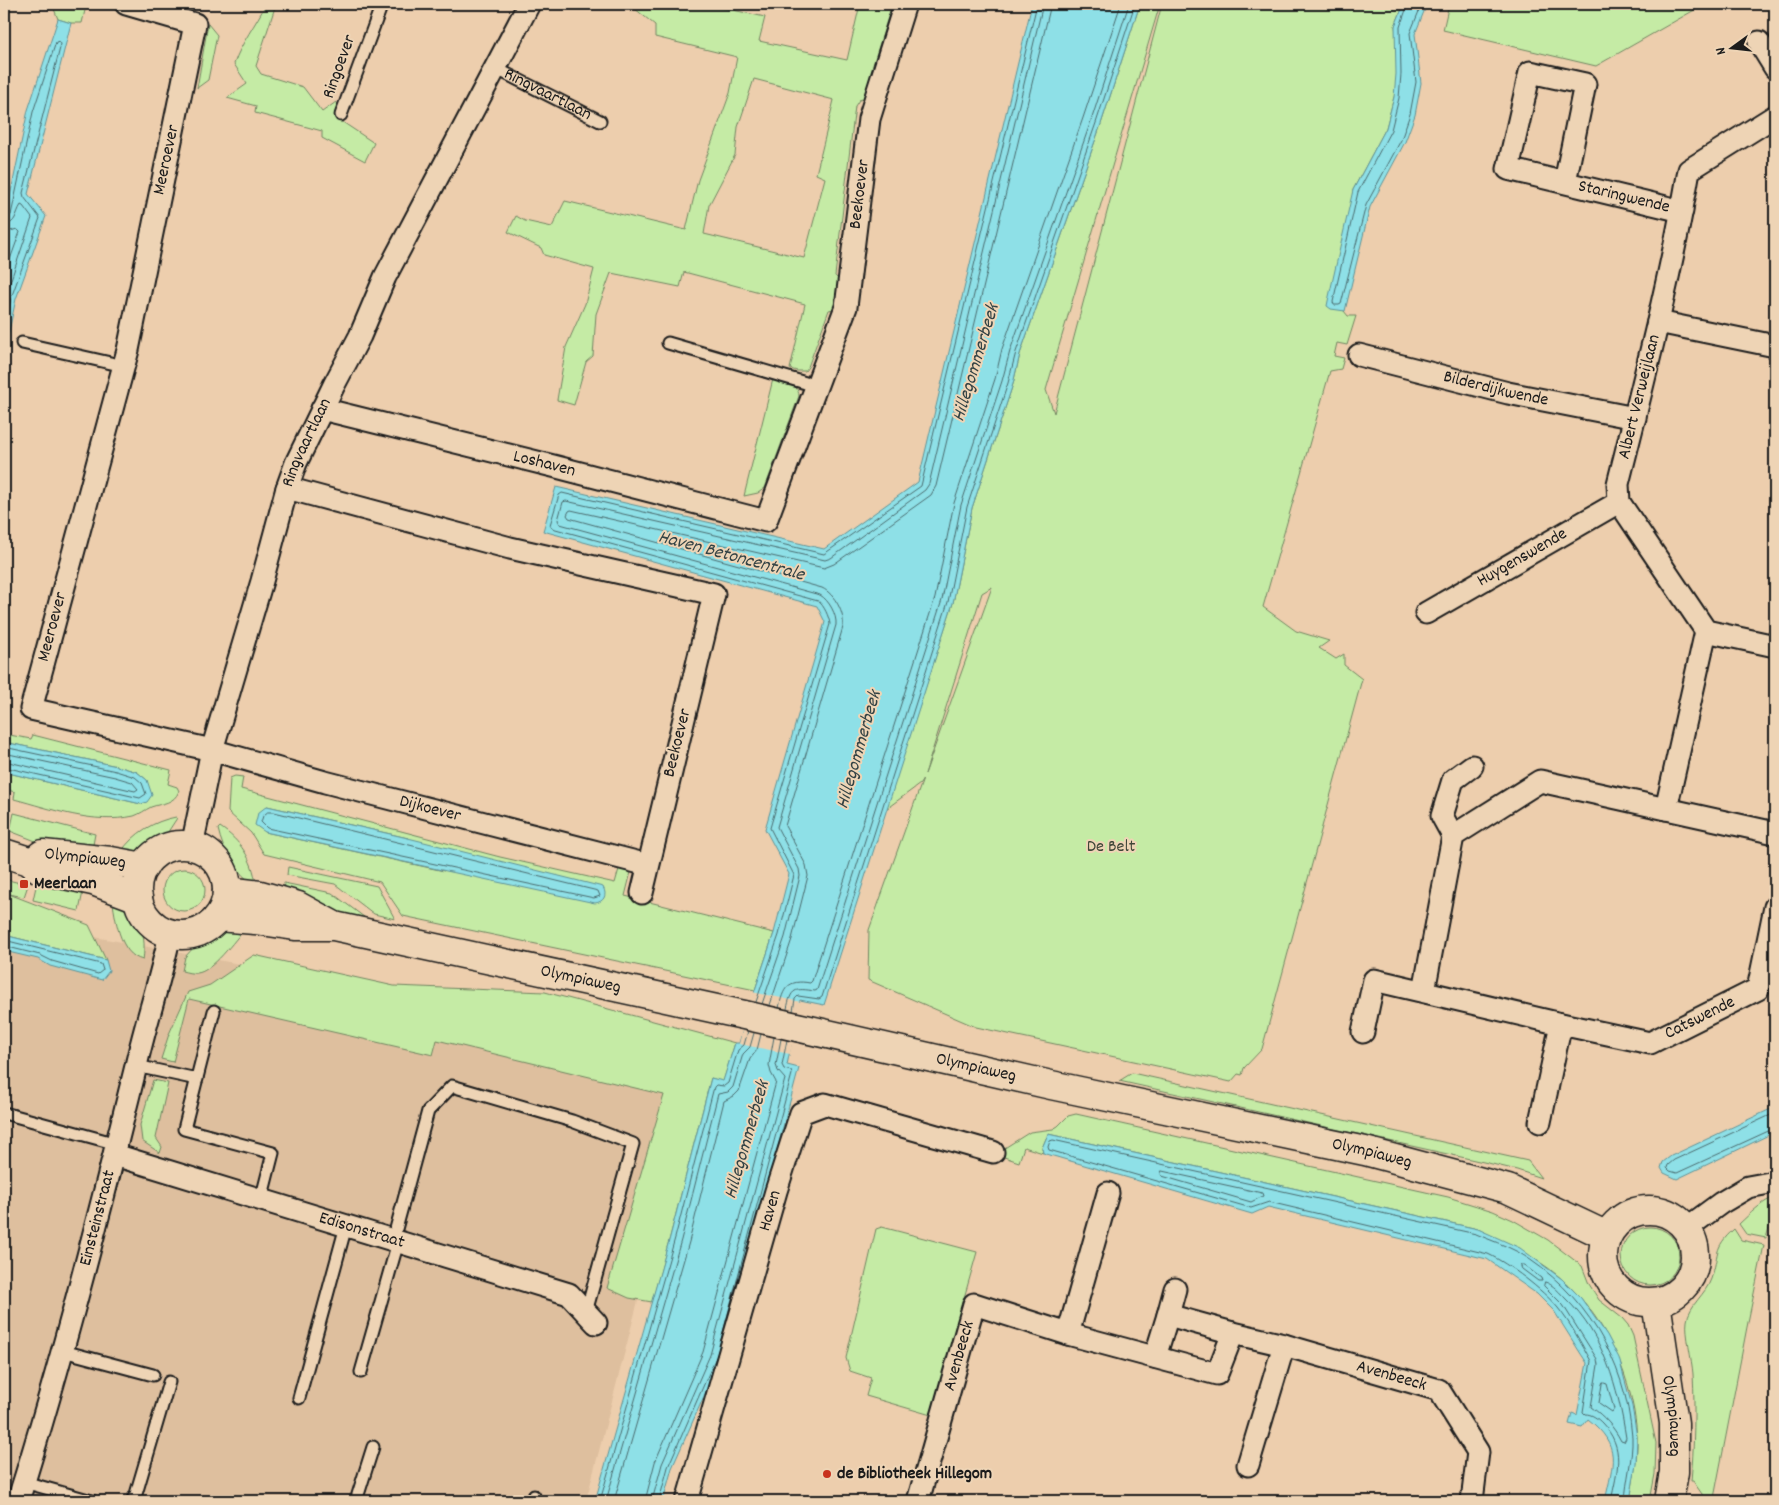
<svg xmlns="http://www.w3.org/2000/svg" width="1779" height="1505" viewBox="0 0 1779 1505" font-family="Dekko,sans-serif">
	<rect width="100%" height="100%" fill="#edcead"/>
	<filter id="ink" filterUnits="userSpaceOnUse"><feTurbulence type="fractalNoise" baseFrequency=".02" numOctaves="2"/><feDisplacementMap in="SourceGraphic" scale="10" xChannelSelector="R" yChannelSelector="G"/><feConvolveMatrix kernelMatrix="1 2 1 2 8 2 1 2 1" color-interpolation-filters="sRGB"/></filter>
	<g filter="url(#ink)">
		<path fill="#debf9e" d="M 4,920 L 703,1051 L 586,1501 L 4,1501 Z"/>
		<path fill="#c5eba5" stroke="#708460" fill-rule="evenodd" d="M 52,4 L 77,4 L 86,6 L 82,23 L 71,23 L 58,19 Z
			M 266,4 L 276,4 L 256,66 L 261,74 L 303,87 L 322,112 L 336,102 L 341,108 L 335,117 L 374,143 L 365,161 L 322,138 L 322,131 L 255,113 L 256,106 L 227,98 L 247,84 L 234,64 C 241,43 256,24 266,4 Z
			M 629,4 L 705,4 L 765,17 L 759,41 L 847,60 L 860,4 L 892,4 L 873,65 L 879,76 L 873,96 L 859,100 L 855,106 L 835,276 L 844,284 L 842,307 L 829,310 L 808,367 L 805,371 L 797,371 L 790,369 L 805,304 L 684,272 L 680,287 L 611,273 L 596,314 L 593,356 L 586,362 L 574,405 L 557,400 L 566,347 L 585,304 L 594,269 L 544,255 L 541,248 L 508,232 L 516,216 L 525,221 L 552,227 L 565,201 L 686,230 L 698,180 L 730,93 L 737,57 L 655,37 L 655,25 ZM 754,79 L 834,100 L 816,174 L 825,178 L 804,258 L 704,234 L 709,205 L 735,155 L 738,127 Z
			M 1140,4 L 1160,4 L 1046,390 L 1054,413 L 1162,4 L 1404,4 L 1395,26 L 1402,80 L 1394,97 L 1386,128 L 1353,190 L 1344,311 L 1348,316 L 1356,316 L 1347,345 L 1337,343 L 1334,356 L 1344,358 L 1341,369 L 1330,371 L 1263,607 L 1296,631 L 1329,641 L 1319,648 L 1336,659 L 1344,654 L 1344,665 L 1362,679 L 1262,1049 L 1244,1068 L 1242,1075 L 1238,1074 L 1231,1082 L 976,1027 L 868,980 L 869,930 L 923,779 L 920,784 L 886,809 L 953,603 L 972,508 L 1013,384 L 1020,354 L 1101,124 ZM 992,587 L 925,774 L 982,593 Z
			M 1449,4 L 1705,4 L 1596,66 L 1443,30 Z
			M 208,24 L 217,35 L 208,80 L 197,88 Z
			M 773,379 C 784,382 798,382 799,396 L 765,488 L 758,493 L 744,496 Z
			M 4,734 L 31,739 L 33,735 L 171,770 L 168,784 L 177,787 L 179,791 C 174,804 162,803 151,807 C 145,810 140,814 134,816 C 93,825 52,809 14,799 L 15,792 L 4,789 L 4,772 L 141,804 L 147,780 L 137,772 L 117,766 L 4,742 Z
			M 235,776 L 243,777 L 241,789 L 500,857 L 615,883 L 619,869 L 631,872 L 625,896 L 774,933 L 755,990 L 403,916 L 380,882 L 264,854 L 251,833 L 228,812 L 230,778 ZM 267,806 L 408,838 L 444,871 L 265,832 Z
			M 14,813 L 95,834 L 92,850 L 51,847 L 10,831 Z
			M 176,817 L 177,818 L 166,835 L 141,850 L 133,852 L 121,852 C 134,833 154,821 176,817 Z
			M 220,827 C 241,841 252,859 256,883 L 254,885 C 235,871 223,852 218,829 Z
			M 288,867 L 377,886 L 395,919 L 374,914 L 335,884 L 287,875 Z
			M163 890a21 21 0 1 1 42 0a21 21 0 1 1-42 0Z
			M 4,879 L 28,885 L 24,897 L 9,894 L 89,925 L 106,960 L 4,935 Z
			M 37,882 L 84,887 L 79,911 L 33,900 Z
			M 284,883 L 332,893 L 372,923 L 327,911 L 282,895 Z
			M 112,896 C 136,914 148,928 143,960 C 119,955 115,917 112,896 Z
			M 245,928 C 235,940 212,972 197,973 C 192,974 186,972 182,971 L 185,957 L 194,947 L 202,941 L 225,929 Z
			M 254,955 L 394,986 L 545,992 L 735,1043 L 723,1082 L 711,1078 L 670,1237 L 652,1302 L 629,1298 L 607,1288 L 664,1095 L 437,1040 L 433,1055 L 189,999 L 173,1062 L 161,1059 L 169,1034 L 188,992 L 210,985 Z
			M 1132,1073 L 1528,1161 L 1541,1178 L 1517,1170 L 1488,1163 L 1119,1081 Z
			M 153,1080 L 168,1083 L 156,1138 L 162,1147 L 160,1153 L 142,1141 L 140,1125 Z
			M 1076,1114 L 1448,1197 L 1493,1211 L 1513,1220 L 1548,1240 L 1582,1266 L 1589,1284 L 1599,1300 L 1622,1318 L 1628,1325 L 1633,1336 L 1656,1443 L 1655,1474 L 1650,1501 L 1630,1501 C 1633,1480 1638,1458 1637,1437 C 1633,1368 1596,1298 1538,1261 C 1519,1249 1497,1240 1478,1229 L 1048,1134 L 1042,1148 L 1043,1153 L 1024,1147 L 1019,1162 L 1001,1156 L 1003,1149 L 1030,1132 L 1053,1129 L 1058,1126 L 1068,1116 Z
			M 1775,1197 L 1775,1214 L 1771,1221 L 1766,1238 L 1746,1234 L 1739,1224 C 1750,1214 1761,1202 1775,1197 Z
			M1621 1256a29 29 0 1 1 58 0a29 29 0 1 1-58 0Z
			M 882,1227 L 977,1252 L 931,1415 L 866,1396 L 871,1378 L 850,1371 L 846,1358 L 876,1229 Z
			M 1734,1229 L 1741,1240 L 1764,1245 L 1747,1327 L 1714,1498 L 1704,1497 L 1693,1481 L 1691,1481 C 1694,1445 1695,1410 1693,1374 C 1692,1360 1685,1333 1687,1321 C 1689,1305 1706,1294 1711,1279 C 1720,1254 1712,1249 1734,1229 Z"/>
		<path fill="#8ee0e7" stroke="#609296" d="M 1032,4 L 1140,4 L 1101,124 L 1020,354 L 1013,384 L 972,508 L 953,603 L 824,1005 L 800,1000 L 787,1065 L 799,1068 L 721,1358 L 672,1468 L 663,1501 L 595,1501 L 670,1237 L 711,1078 L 723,1081 L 735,1043 L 739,1043 L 755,990 L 774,933 L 789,874 L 765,829 L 825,622 L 817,606 L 543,531 L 556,487 L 824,549 L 918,482 Z
			M 1404,4 L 1427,4 L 1415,34 L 1421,83 L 1415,115 L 1405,142 L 1370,207 L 1345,311 L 1331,309 L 1327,306 L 1328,301 L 1353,190 L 1386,128 L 1394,97 L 1396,74 L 1395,26 Z
			M 58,19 L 71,23 L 28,194 L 46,216 L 16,299 L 4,354 L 4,225 L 28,110 Z
			M 4,742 L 117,766 L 137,772 L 147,780 L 152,795 L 147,802 L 141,804 L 4,772 Z
			M 267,806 L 408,838 L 603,887 C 608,896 603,902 595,903 L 265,832 L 255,825 L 258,813 Z
			M 4,935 L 106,960 L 109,971 L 102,980 L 50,966 L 38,959 L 4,951 Z
			M 1775,1107 L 1775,1132 L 1677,1179 L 1664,1173 L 1661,1168 L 1663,1162 L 1671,1156 Z
			M 1048,1134 L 1478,1229 L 1520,1248 L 1562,1279 L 1581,1298 L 1607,1335 L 1619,1358 L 1625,1381 L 1632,1406 L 1637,1437 L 1636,1464 L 1630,1501 L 1605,1501 C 1613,1463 1622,1446 1588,1419 L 1582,1427 L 1569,1424 L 1572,1413 L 1577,1415 L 1587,1363 L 1581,1354 L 1554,1311 L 1537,1294 L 1487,1259 L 1268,1207 L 1252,1214 L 1043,1153 L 1042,1148 Z"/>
		<path fill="#edcead" d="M 752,992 L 801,1002 L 790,1054 L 739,1044 Z"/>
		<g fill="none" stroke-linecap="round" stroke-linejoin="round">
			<path stroke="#4a6a6d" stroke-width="1" d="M 1408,4 L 1400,27 L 1401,74 L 1399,98 L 1391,130 L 1358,192 L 1333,302 L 1334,305 L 1339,305 L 1341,304 L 1366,205 L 1401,140 L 1410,114 L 1416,82 L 1410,33 L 1422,4
				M 4,219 L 8,218 L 11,215 L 33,112 L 56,42 L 59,41 L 61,44 L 23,193 L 24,197 L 40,218 L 11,298 L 4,330
				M 4,225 C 17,224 15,214 21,205 L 23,206 L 32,218 L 4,300
				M 4,233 L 17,229 L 20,232 L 4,276
				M 4,747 L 116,771 L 135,777 L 142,783 L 146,794 L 140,798 L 4,767
				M 4,753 L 115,777 L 132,782 L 138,789 L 135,791 L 4,761
				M 268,812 L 274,812 L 598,891 L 600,896 L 594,898 L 267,828 L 261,822 L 263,816 Z
				M 4,940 L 101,964 L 103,970 L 98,974 L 52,961 L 40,955 L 4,946
				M 756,1002 L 779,935 L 794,875 L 770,828 L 830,624 C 829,617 824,605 818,601 L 552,528 L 550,525 L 559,495 L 562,493 L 824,554 L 921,486 L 1037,4
				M 762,1004 L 785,937 L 800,876 L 799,869 L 777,827 L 836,625 C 837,615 829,600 820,595 L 560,524 L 558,520 L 563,502 L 566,501 L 825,560 L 831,558 L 925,490 L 929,484 L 1043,4
				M 770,1005 L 792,939 L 808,876 L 806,865 L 785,826 L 843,627 C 845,614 835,594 822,588 L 569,518 L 567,515 L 569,511 L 571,510 L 824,568 L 834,564 L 931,495 L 936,486 L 1051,4
				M 779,1008 C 783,988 788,979 810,983 L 812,981 L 935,598 L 954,503 L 995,379 L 1002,349 L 1083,118 L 1121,4
				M 787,1009 C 791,988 795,988 815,991 L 817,990 L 942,600 L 961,505 L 1002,381 L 1010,351 L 1091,121 L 1129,4
				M 793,1011 L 795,999 L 798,996 L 819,999 L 822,997 L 948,602 L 967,507 L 1008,383 L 1016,352 L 1096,123 L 1135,4
				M 1775,1113 L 1674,1160 L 1668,1165 L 1667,1168 L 1670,1171 L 1677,1173 L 1775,1128
				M 1162,1171 L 1262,1193 L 1263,1196 L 1251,1202 L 1162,1176 L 1161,1174 Z
				M 1521,1265 L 1524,1265 L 1541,1278 L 1542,1281 L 1538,1281 L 1522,1269 Z
				M 1545,1282 C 1553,1284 1560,1293 1566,1299 C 1604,1336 1618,1387 1626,1438 L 1624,1442 L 1621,1441 C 1614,1427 1604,1416 1591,1407 L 1598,1365 L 1597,1359 L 1563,1305 L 1544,1286 Z
				M 718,1351 L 792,1074 L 791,1071 L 784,1069 L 782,1065 L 787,1040
				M 1604,1383 L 1607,1384 L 1614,1409 L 1612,1412 L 1599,1403 L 1602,1384 Z
				M 600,1501 L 675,1238 L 714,1087 L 716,1085 L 724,1086 L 728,1083 L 738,1050 L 744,1045 L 748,1031
				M 606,1501 L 681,1240 L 718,1094 L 728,1092 L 733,1087 L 743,1054 L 750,1047 L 754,1033
				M 614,1501 L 689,1242 L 724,1101 L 734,1096 L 739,1091 L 750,1059 L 757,1050 L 761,1034
				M 645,1501 L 655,1462 L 703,1352 L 776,1082 L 771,1073 L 769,1065 L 774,1037
				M 652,1501 L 662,1464 L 710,1355 L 785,1079 L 778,1071 L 776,1065 L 781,1039
				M 659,1501 L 668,1467 L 716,1357
				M 1611,1501 C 1617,1471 1626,1448 1602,1423 C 1597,1418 1592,1414 1585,1414 L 1583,1412 L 1591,1361 C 1581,1343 1571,1324 1558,1308 C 1543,1290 1509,1264 1488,1254 L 1269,1202 L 1251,1208 L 1049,1150 L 1048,1147 L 1050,1141 L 1053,1140 L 1476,1234 C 1490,1240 1505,1245 1518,1252 C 1584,1291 1626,1360 1632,1437 C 1633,1458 1626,1480 1625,1501"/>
			<defs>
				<g id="service">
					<path id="s1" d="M 495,68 L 600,121"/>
					<path d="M 341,115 L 382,4"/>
					<path d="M 22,343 L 124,366"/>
					<path d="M 668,343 L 816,386"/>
					<path d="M 214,1011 L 184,1129 L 273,1153 L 261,1200"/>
					<path d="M 136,1066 L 197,1079"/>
					<path d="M 4,1113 L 117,1144"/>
					<path d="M 393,1240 L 428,1111 L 452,1086 L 572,1121 L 633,1144 L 586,1312"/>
					<path d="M 63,1351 L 153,1375"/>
					<path d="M 361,1372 L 398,1242"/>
					<path d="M 299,1398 L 346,1226"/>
					<path d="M 24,1482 L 92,1501"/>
					<path d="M 132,1501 L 136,1494 L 169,1382"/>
					<path d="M 356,1501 L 373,1447"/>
					<path d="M 532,1501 L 534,1496"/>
				</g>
				<g id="minor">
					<path id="s2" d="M 126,4 L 195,24 L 128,350 L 31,709 L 212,750 L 325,782 L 648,865"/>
					<path d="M 1759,42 L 1775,68"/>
					<path d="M 1775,116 L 1689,170 C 1671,276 1644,380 1618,484 L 1619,502 L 1706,631 L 1775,646"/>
					<path id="s3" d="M 1565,182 L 1585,84 L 1530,72 L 1508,169 L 1682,211"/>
					<path d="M 1658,322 L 1775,346"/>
					<path id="s4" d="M 1359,355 L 1508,393 L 1635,418"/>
					<path id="s5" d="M 322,409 L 553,466 L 766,521 L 846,307 L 869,119 L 905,4"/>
					<path d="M 287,488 L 510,548 L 714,594 L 642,893"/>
					<path id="s6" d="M 1426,613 L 1619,502"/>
					<path d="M 1666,809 L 1706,631"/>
					<path d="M 1453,836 L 1442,816 L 1453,780 L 1472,766"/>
					<path id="s7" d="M 192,846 L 212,750 L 262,581 L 287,488 L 296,463 L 334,385 L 360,336 L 385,277 L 529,4"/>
					<path d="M 1424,991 L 1453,836 L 1540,781 L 1775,833"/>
					<path id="s8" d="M 1363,1032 L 1374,980 L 1561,1024 L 1650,1043 L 1758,989 L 1775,907"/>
					<path d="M 1540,1122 L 1561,1024"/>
					<path id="s9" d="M 115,1155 L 569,1294 L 596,1323"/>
					<path d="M 1687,1228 L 1721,1203 L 1748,1187 L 1775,1182"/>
					<path d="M 1168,1315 L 1175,1289"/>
					<path d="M 1068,1334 L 1108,1193"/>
					<path d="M 1155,1357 L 1168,1315 L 1233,1333"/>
					<path d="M 1248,1465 L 1284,1345"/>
					<path id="s10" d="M 18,1501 C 63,1358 100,1212 136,1066 C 146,1021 161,978 170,934"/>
					<path id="s11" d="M 687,1501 L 776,1191 L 801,1113 L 825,1104 L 993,1152"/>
					<path id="s12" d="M 918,1501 L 974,1304 L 1068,1334 L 1217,1374 L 1233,1333 L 1284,1345 L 1439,1390 L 1478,1452 L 1472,1501"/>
				</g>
				<g id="secondary">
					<circle cx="182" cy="890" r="45"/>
					<path d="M 4,853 L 29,861 L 41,870 L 93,881 L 138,898"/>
					<path id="s13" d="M 40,856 L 43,854 L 111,861 L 144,867"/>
					<path d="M 227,891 L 260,895 L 298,906 L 331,924"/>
					<path id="s14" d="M 218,917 L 255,920 L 295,926 L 334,926 L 744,1015 L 1051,1085 L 1365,1151 L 1508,1189 L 1607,1236"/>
					<circle cx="1649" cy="1256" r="46"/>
					<path id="s15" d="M 1656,1302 L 1674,1423 L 1674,1472 L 1669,1501"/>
				</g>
			</defs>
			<use href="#service" stroke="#1c1c1c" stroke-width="15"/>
			<use href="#minor" stroke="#1c1c1c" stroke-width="25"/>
			<use href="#secondary" stroke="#1c1c1c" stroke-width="31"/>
			<use href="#service" stroke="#eed4b5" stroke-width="11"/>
			<use href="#minor" stroke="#eed4b5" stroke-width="21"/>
			<use href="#secondary" stroke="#eed4b5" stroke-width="28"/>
		</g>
	</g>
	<g fill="#c8321e" stroke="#eed4b5" stroke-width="2">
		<rect x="19" y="879" width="10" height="10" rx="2.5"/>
		<circle cx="827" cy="1474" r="5"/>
	</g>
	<g text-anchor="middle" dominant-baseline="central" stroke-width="4" stroke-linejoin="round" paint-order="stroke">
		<g font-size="18" fill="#1c1c1c" stroke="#eed4b5">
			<text transform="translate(340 67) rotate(-70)">Ringoever</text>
			<text stroke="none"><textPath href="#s1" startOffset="59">Ringvaartlaan</textPath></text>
			<text transform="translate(167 160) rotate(-78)">Meeroever</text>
			<text stroke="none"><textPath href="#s5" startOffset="800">Beekoever</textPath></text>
			<text stroke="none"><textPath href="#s3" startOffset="375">Staringwende</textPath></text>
			<text stroke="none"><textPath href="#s4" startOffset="141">Bilderdijkwende</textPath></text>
			<text transform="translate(1640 397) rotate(-76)">Albert Verweijlaan</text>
			<text stroke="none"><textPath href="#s7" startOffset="420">Ringvaartlaan</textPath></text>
			<text stroke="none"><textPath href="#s5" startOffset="229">Loshaven</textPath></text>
			<text stroke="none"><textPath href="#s6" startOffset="111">Huygenswende</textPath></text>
			<text transform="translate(53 627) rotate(-75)">Meeroever</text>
			<text transform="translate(678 743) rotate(-76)">Beekoever</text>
			<text stroke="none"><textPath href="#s2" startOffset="1188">Dijkoever</textPath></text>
			<text stroke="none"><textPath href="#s13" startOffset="46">Olympiaweg</textPath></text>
			<text stroke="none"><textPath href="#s14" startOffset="369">Olympiaweg</textPath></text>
			<text stroke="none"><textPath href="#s8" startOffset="392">Catswende</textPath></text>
			<text stroke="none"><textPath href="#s14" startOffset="774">Olympiaweg</textPath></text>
			<text stroke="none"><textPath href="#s14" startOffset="1179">Olympiaweg</textPath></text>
			<text stroke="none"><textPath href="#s11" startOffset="302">Haven</textPath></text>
			<text stroke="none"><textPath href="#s10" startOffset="294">Einsteinstraat</textPath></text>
			<text stroke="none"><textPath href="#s9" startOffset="258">Edisonstraat</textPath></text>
			<text stroke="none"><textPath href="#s12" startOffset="151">Avenbeeck</textPath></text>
			<text stroke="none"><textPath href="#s12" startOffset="666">Avenbeeck</textPath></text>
			<text stroke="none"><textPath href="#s15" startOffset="115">Olympiaweg</textPath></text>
		</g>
		<g font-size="18" fill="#3e4537" stroke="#eed4b5">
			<text x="1111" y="847">De Belt</text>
		</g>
		<g font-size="18" font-weight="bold" fill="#1c1c1c" stroke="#eed4b5" text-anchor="start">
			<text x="34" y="884">Meerlaan</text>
			<text x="837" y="1474">de Bibliotheek Hillegom</text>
		</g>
		<g font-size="19" font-style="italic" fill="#334345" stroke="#eed4b5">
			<text transform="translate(977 363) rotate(-73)">Hillegommerbeek</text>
			<text transform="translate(731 557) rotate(15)">Haven Betoncentrale</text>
			<text transform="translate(860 750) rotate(-74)">Hillegommerbeek</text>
			<text transform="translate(748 1140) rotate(-74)">Hillegommerbeek</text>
		</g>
	</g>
	<rect width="1779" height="1505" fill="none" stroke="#eed4b5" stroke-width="20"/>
	<rect x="10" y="10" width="1759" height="1485" fill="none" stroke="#1c1c1c" stroke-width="2" filter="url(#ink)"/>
	<g transform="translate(1732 48) rotate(255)" stroke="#eed4b5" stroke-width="4" paint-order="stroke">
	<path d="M0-4L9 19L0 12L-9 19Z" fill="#1c1c1c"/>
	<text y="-8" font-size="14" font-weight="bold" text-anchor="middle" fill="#1c1c1c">N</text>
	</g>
</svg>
